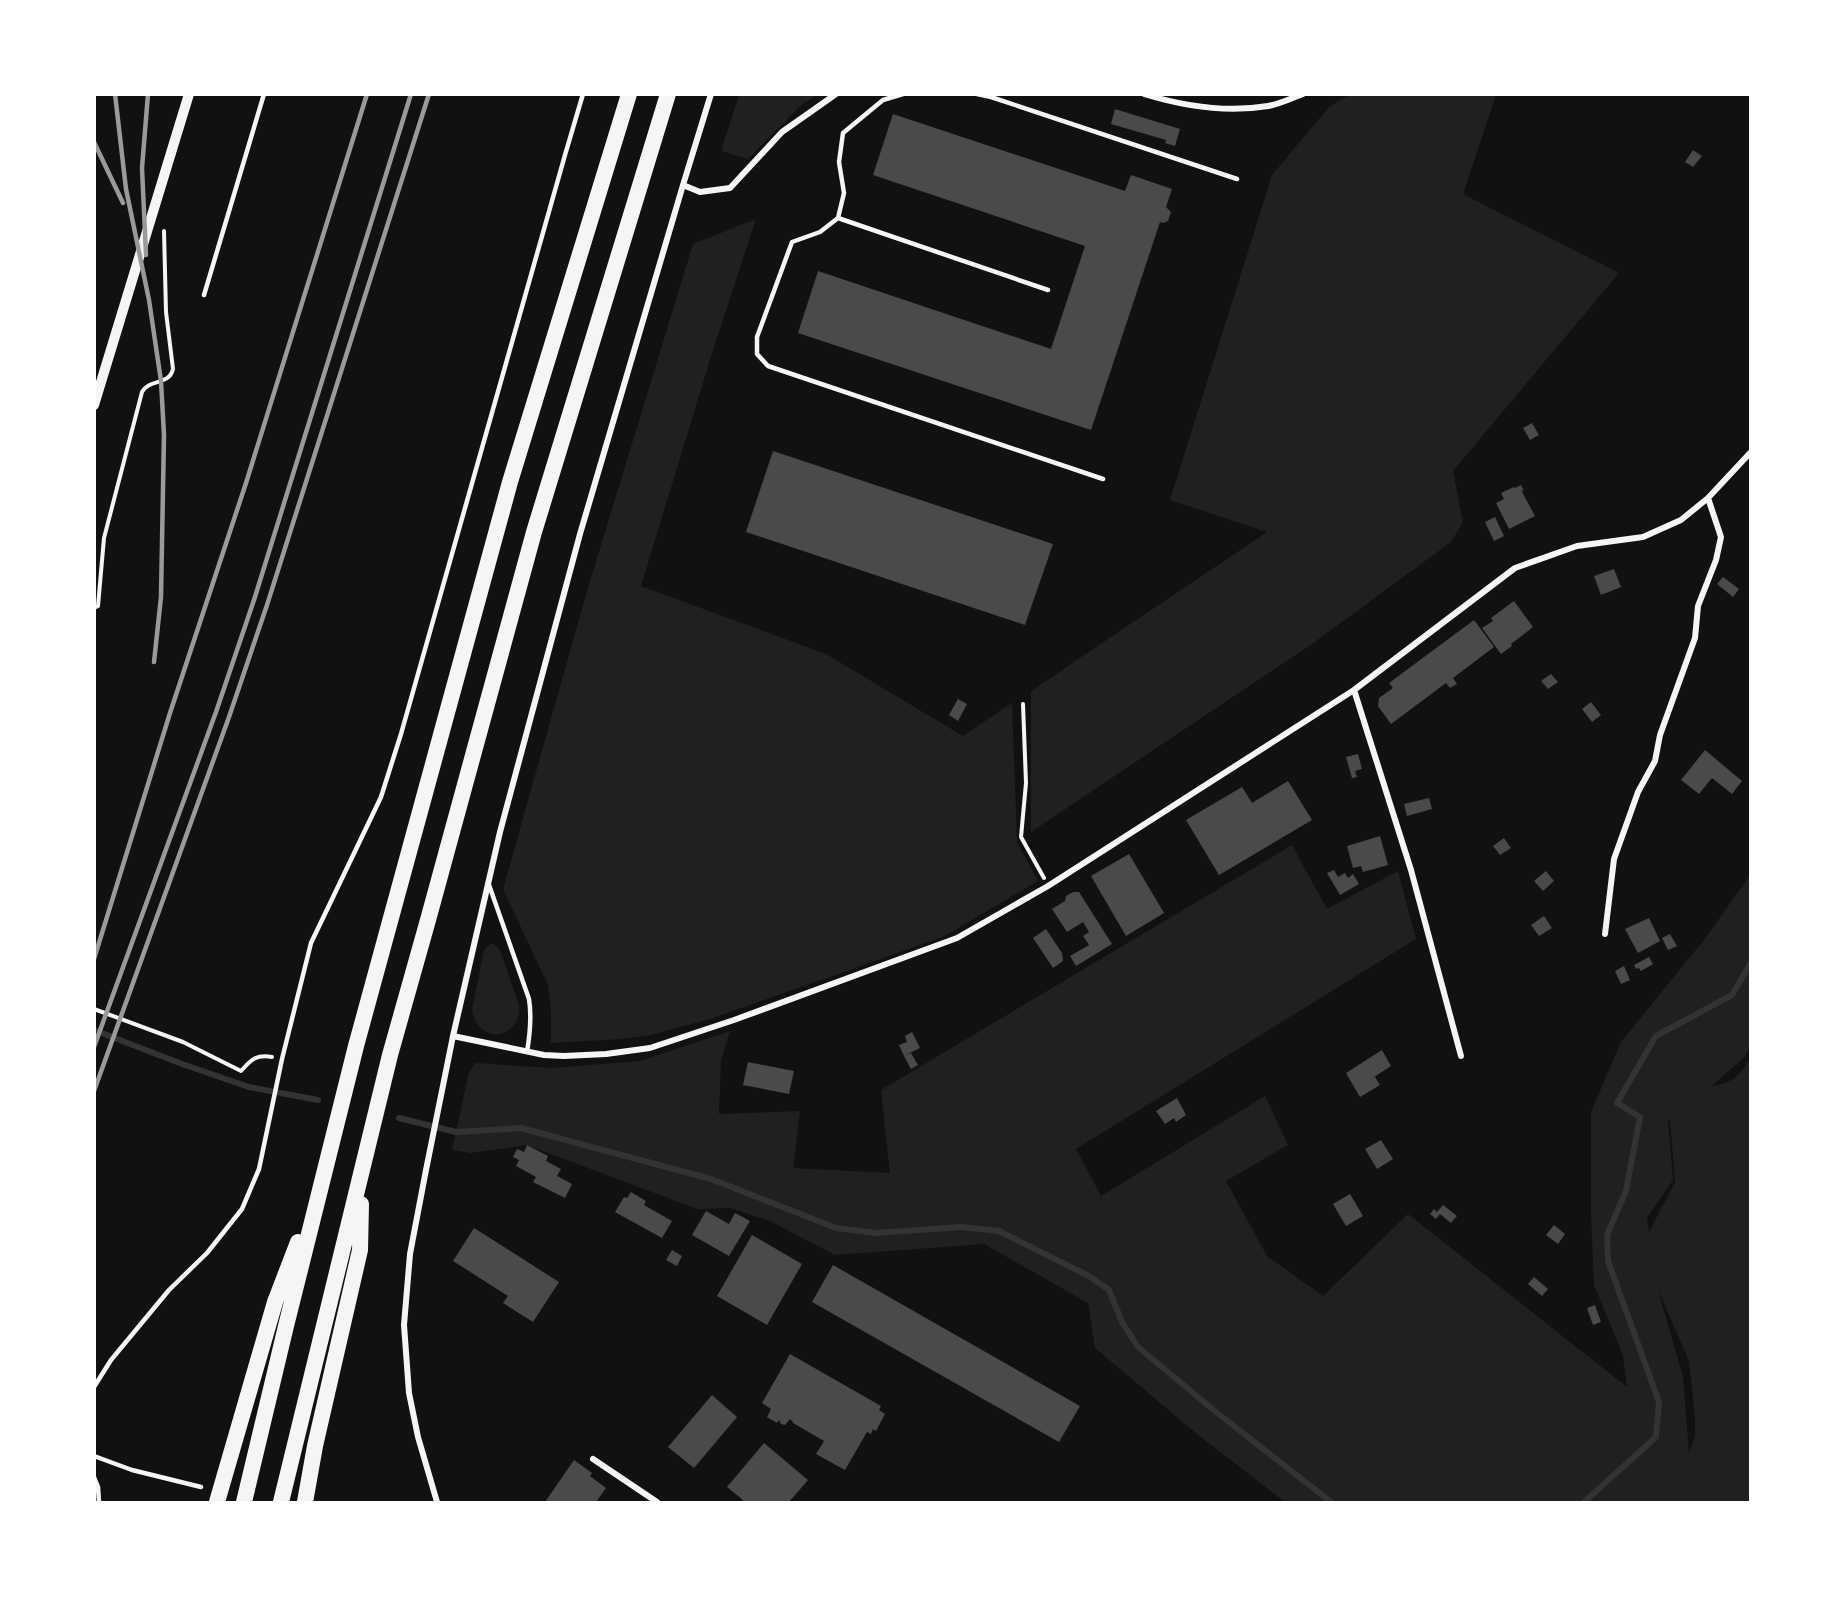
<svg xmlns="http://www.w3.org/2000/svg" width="1845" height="1597" viewBox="0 0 1845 1597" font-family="Mulish,sans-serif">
	<rect width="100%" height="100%" fill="#111"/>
	<path fill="#202020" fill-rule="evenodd" d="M 739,95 L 739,94 L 817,95 L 800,106 L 748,159 L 721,151 Z
		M 1349,95 L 1496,95 L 1463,194 L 1619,273 L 1453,471 L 1463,522 L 1451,542 L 1312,644 L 1031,832 L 1031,691 L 1267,532 L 1170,500 L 1272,175 L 1329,107 Z
		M 756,219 L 713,350 L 641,586 L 826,654 L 963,736 L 1012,703 L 1017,842 L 1038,881 L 943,937 L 710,1019 L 651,1035 L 622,1039 L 551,1043 L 551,1012 L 548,985 L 503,889 L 587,591 L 693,244 Z
		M 1292,845 L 1327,909 L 1398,871 L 1416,939 L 1076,1149 L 1101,1196 L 1265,1096 L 1288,1145 L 1226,1181 L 1267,1256 L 1323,1296 L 1408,1214 L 1627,1387 L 1623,1355 L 1594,1285 L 1591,1212 L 1591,1112 L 1621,1042 L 1707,936 L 1750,875 L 1750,1047 L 1744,1058 L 1711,1086 C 1734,1083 1738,1076 1750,1059 L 1750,1502 L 1285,1502 L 1197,1434 L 1095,1348 L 1088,1303 L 984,1244 L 835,1255 L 770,1221 L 730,1208 L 697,1209 L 527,1145 L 471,1153 L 452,1150 L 469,1072 L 476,1063 L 551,1068 L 640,1061 L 730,1031 L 721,1060 L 719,1114 L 800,1111 L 793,1168 L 890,1173 L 881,1090 ZM 1670,1120 L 1675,1182 L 1649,1232 L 1647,1218 L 1673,1180 L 1668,1121 ZM 1658,1290 L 1689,1361 L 1695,1417 L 1695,1436 L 1689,1453 L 1683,1377 Z
		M 490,944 L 494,944 L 500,950 L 519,1005 C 521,1041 478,1045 472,1010 L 484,950 Z"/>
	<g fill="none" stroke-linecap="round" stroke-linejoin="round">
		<path stroke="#333" stroke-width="6" d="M 94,1030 L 182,1064 L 249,1087 L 318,1100
			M 399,1118 L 456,1132 L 521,1128 L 711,1179 L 836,1228 L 876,1233 L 961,1227 L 999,1231 L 1089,1276 L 1109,1290 L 1122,1322 L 1138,1347 L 1216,1412 L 1331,1502
			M 1584,1502 L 1656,1437 L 1659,1402 L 1608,1261 L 1607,1235 L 1626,1191 L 1640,1117 L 1617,1103 L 1656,1036 L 1732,995 L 1750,964"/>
	</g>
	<path fill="#4a4a4a" d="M 1115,109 L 1180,129 L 1175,146 L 1165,143 L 1166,140 L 1111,124 Z
		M 893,114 L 1125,191 L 1131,175 L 1172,189 L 1166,207 L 1171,212 L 1168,221 L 1163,223 L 1160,222 L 1091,430 L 798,333 L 818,271 L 1051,349 L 1085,246 L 873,175 Z
		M 1693,150 L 1702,156 L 1693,167 L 1685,162 Z
		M 1532,423 L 1539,435 L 1530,440 L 1523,428 Z
		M 773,451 L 1053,544 L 1025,625 L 746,532 Z
		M 1521,485 L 1524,491 L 1521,490 L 1535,516 L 1509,529 L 1496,503 L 1504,499 L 1501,493 L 1514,487 L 1515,488 Z
		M 1495,517 L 1504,536 L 1494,541 L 1485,522 Z
		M 1614,569 L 1621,587 L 1601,595 L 1594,576 Z
		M 1723,577 L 1739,589 L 1733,597 L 1717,584 Z
		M 1514,601 L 1533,627 L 1511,644 L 1512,646 L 1501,654 L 1482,628 L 1493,621 L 1491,618 Z
		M 1474,620 L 1494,647 L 1453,678 L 1457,684 L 1450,688 L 1446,683 L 1391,724 L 1378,706 L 1379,698 L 1393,688 L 1389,683 Z
		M 1551,674 L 1558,682 L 1548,689 L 1541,681 Z
		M 958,699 L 967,704 L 958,721 L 949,715 Z
		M 1591,702 L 1601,715 L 1592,722 L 1582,709 Z
		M 1705,750 L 1742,781 L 1732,794 L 1712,778 L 1699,794 L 1681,780 Z
		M 1358,754 L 1362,769 L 1355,771 L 1357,777 L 1352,778 L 1346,757 Z
		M 1288,781 L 1312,820 L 1219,875 L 1186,820 L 1242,787 L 1252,803 Z
		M 1429,798 L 1432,809 L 1407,816 L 1404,804 Z
		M 1380,836 L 1388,865 L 1363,872 L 1361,866 L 1353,868 L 1347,846 Z
		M 1504,838 L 1511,848 L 1500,855 L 1493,846 Z
		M 1129,854 L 1164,913 L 1126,936 L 1091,876 Z
		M 1334,870 L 1338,877 L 1345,873 L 1348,878 L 1353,874 L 1359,884 L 1340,895 L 1327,873 Z
		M 1546,871 L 1554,881 L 1543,891 L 1534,881 Z
		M 1073,892 L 1079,892 L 1112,944 L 1076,966 L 1070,956 L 1089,945 L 1083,936 L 1089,932 L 1083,922 L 1067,932 L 1052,909 L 1065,901 L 1066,896 Z
		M 1544,916 L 1552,928 L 1539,936 L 1531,925 Z
		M 1649,918 L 1660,941 L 1638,953 L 1625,929 Z
		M 1046,929 L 1062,953 L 1063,961 L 1053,968 L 1033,938 Z
		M 1670,934 L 1677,946 L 1668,950 L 1662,938 Z
		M 1649,957 L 1653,964 L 1641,971 L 1639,968 L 1636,969 L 1634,965 Z
		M 1624,966 L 1630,980 L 1621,984 L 1615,971 Z
		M 912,1032 L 920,1048 L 904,1056 L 911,1053 L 918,1065 L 911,1069 L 904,1056 L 899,1045 L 907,1042 L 905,1036 Z
		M 1382,1050 L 1391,1066 L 1371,1079 L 1375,1077 L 1380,1085 L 1360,1097 L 1346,1073 Z
		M 748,1062 L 794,1071 L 789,1094 L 743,1085 Z
		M 1177,1098 L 1186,1115 L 1176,1122 L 1174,1118 L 1165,1124 L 1156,1111 Z
		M 1381,1140 L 1393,1159 L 1377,1169 L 1365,1149 Z
		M 527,1145 L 548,1156 L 546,1161 L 561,1169 L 557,1176 L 572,1184 L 565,1198 L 533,1182 L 536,1177 L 516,1166 L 519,1160 L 513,1157 L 517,1149 L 524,1152 Z
		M 631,1192 L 646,1201 L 644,1205 L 672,1221 L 662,1238 L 615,1212 L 624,1197 L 627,1198 Z
		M 1350,1194 L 1363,1216 L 1346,1226 L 1333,1204 Z
		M 1443,1205 L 1457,1216 L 1451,1223 L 1440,1214 L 1436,1219 L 1430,1214 L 1434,1209 L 1437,1212 Z
		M 706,1211 L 729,1224 L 735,1213 L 750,1221 L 729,1256 L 692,1235 Z
		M 1554,1225 L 1565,1234 L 1558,1244 L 1546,1235 Z
		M 474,1228 L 559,1282 L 533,1322 L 503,1303 L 508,1296 L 453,1261 Z
		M 752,1235 L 802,1264 L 767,1325 L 717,1296 Z
		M 672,1250 L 682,1256 L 677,1266 L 666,1260 Z
		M 833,1265 L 1080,1406 L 1059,1442 L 812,1302 Z
		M 1534,1277 L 1548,1289 L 1542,1296 L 1528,1284 Z
		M 1595,1305 L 1601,1322 L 1593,1325 L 1587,1308 Z
		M 790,1354 L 881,1406 L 879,1410 L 885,1414 L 876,1431 L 873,1429 L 871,1434 L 867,1432 L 845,1470 L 816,1454 L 824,1441 L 793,1423 L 793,1422 L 790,1419 L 785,1425 L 781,1424 L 779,1420 L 777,1423 L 767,1417 L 771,1409 L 762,1403 Z
		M 712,1395 L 737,1417 L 694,1468 L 668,1447 Z
		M 764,1443 L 808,1480 L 789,1502 L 741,1502 L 743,1500 L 727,1487 Z
		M 574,1460 L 592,1473 L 590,1476 L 606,1488 L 596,1502 L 545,1502 Z"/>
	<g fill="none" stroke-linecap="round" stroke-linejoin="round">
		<path stroke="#f5f5f5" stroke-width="4" d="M 94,608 L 98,606 L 104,538 L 142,392 C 150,378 169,386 173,369 L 166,312 L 164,231
			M 1023,704 L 1026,783 L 1021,837 L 1044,878
			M 94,1009 L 183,1042 L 241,1071 C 251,1060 256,1054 272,1057"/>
		<path stroke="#f5f5f5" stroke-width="4.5" d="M 903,94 L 883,100 L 843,133 L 839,162 L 844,193 L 838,218 L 820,232 L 792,242 L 757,337 L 757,354 L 768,366 L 1103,479
			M 977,94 L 991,97 L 1237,179
			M 838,218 L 1048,290
			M 204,295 L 264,94
			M 488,882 L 529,999 C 532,1017 530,1034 527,1052
			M 94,1387 L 111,1360 L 169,1290 L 207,1253 L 242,1209 L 259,1169 L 282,1059 L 311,943 L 381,797 L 401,734 L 565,155 L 583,94
			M 94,1456 L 132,1470 L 201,1487
			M 94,1477 L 98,1487 L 99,1502"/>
		<path stroke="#f5f5f5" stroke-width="6" d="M 1144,94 C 1183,106 1226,113 1268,106 C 1280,104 1292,98 1303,94
			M 683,185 L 700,192 L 730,188 L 782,132 L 836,94
			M 1354,690 L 1411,870 L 1461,1056
			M 1605,934 L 1614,859 L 1638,792 L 1655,761 L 1660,735 L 1695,638 L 1698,606 L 1716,560 L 1721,537 L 1708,498
			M 453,1036 L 544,1055 L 564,1056 L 606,1054 L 650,1048 L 734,1020 L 957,938 L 1048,886 L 1354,690 L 1515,568 L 1577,546 L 1643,537 L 1681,520 L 1708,498 L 1750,453
			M 593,1459 L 657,1502
			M 437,1502 L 418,1437 L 409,1393 L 404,1325 L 410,1254 L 426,1170 L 453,1036 L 500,832 L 580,534 L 683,185 L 711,94"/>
		<path stroke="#f5f5f5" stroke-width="10" d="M 94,405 L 189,94"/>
		<path stroke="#f5f5f5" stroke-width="16" d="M 217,1502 L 275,1302 L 298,1242
			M 244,1502 L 286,1326 L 356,1046 L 510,482 L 629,94
			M 281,1502 L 390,1055 L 428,920 L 534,532 L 668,94
			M 305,1502 L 315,1446 L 360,1250 L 361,1204"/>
		<path stroke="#9a9a9a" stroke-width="4.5" d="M 115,94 L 126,189 L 149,300 L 161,381 L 164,435 L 161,597 L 154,662
			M 94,142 L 123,203
			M 146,255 L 142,168 L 148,94
			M 94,959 L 170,713 L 246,483 L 367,94
			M 94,1047 L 216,712 L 254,600 L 411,94
			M 94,1091 L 229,717 L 267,605 L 429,94"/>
	</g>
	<rect width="1845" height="1597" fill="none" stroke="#ffffff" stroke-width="192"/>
</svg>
